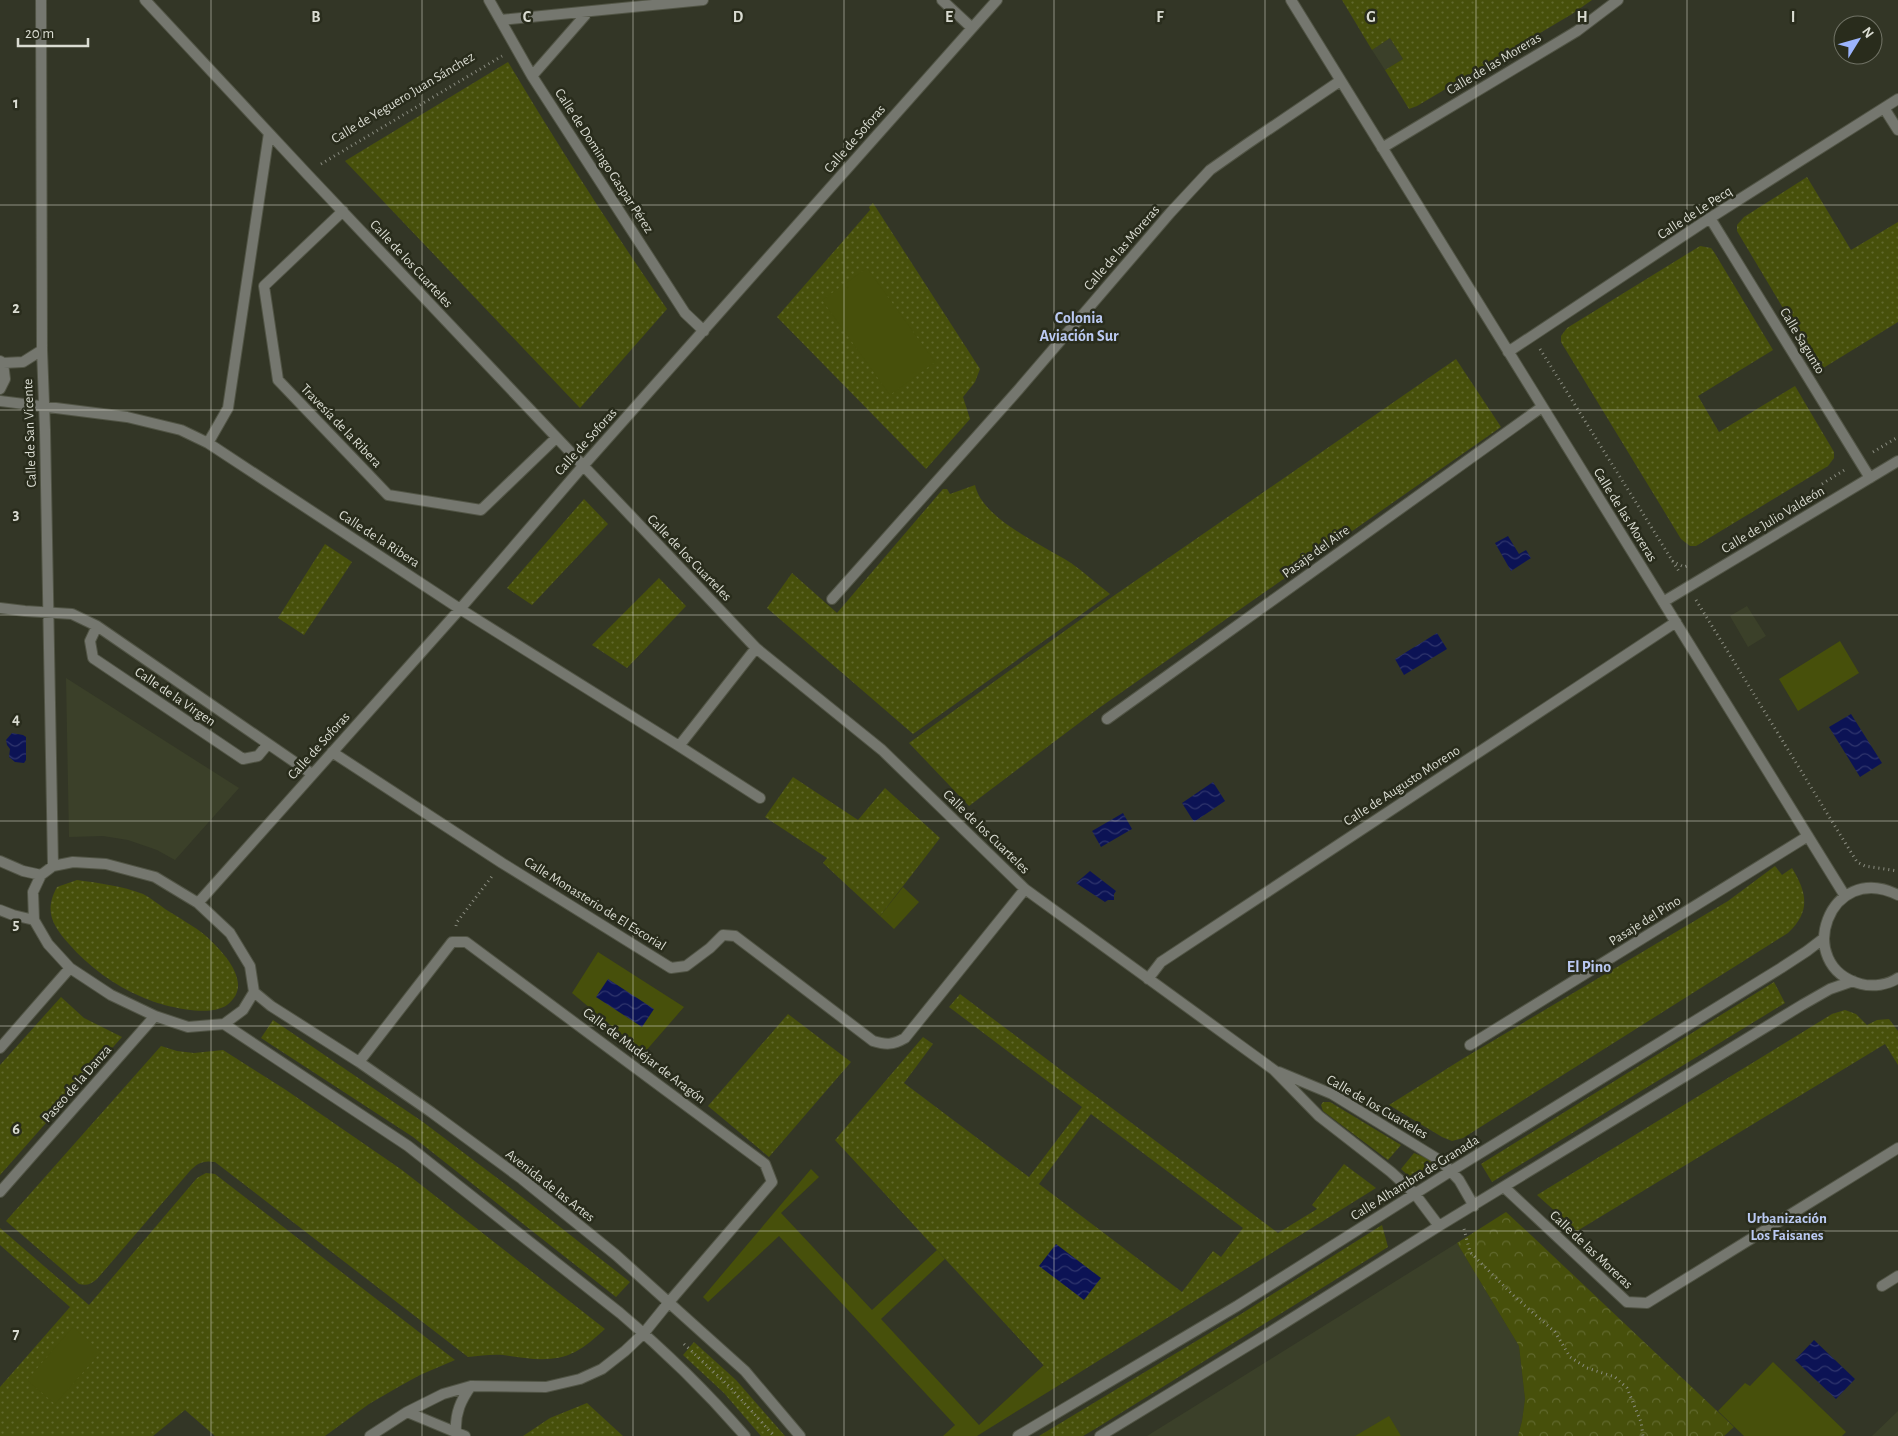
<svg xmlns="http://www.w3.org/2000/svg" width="1898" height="1436" viewBox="0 0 1898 1436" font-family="'Alegreya Sans',sans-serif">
	<defs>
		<pattern id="grass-dots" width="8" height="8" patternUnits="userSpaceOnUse" patternTransform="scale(1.25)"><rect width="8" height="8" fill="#47500b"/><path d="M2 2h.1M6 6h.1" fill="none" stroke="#61692e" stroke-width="1.8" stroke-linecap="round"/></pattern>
		<pattern id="park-crowns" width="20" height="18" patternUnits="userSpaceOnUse" patternTransform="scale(1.25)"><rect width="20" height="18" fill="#47500b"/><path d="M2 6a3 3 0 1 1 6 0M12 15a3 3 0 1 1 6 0" fill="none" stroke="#61692e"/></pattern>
		<pattern id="water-waves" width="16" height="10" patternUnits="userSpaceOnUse" patternTransform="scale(1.25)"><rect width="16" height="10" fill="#0c1355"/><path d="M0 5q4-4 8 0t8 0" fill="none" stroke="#2f356d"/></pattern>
	</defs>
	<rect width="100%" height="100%" fill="#333626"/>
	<path fill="#3b4029" d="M 1390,38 L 1403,59 L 1385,70 L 1372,50 Z
		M 1747,606 L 1766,636 L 1748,647 L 1730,616 Z
		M 66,678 L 239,788 L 175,860 L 157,850 L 128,840 L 103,836 L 69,837 Z
		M 1457,1243 L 1519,1346 L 1525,1399 L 1522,1421 L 1518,1436 L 1147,1436 Z
		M 1898,1411 L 1898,1436 L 1872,1436 Z"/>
	<path fill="url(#grass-dots)" fill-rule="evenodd" d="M 1342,0 L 1592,0 L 1572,14 L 1417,106 L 1409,109 L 1385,70 L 1403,59 L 1390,38 L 1372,50 Z
		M 508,62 C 558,146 611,228 667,309 L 580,408 L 345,161 Z
		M 1807,177 L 1851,250 L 1898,222 L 1898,322 L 1820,370 L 1737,231 L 1737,225 L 1744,217 Z
		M 873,203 L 980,369 L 975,382 L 963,397 L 970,419 L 926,469 L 777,317 L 870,210 L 869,207 Z
		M 1700,246 L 1711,248 L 1714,252 L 1773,350 L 1698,396 L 1719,432 L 1795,386 L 1834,452 L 1834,458 L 1828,466 L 1696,546 L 1690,546 L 1681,539 L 1561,342 L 1561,336 L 1567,328 Z
		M 1456,359 L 1501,427 L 1099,708 L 969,806 L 909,743 L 1112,597 Z
		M 975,485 C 982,519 1043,545 1071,563 C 1084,572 1097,584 1110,594 L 913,734 L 767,608 L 792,573 L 837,613 L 943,489 L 947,489 L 950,494 Z
		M 584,499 L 608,524 L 532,605 L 507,588 Z
		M 325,544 L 352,562 L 304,635 L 278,618 Z
		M 659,578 L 686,606 L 627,668 L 592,645 Z
		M 793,777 L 858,820 L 885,788 L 940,838 L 880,916 L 823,863 L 827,858 L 765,817 Z
		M 1775,866 L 1782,875 L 1792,868 C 1807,893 1811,911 1788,933 L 1463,1138 L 1452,1141 L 1442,1137 L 1389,1105 L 1464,1058 L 1728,901 Z
		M 77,880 C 99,883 122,886 143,894 C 151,898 158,904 165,909 C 179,918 194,926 206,936 C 223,952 255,984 227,1005 C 209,1018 161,1006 142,997 C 115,986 88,966 69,944 C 52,925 44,911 57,887 Z
		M 1774,982 L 1785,1003 L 1492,1182 L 1481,1164 Z
		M 960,994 L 1278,1233 L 1317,1209 L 1312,1205 L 1344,1164 L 1376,1188 L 1061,1384 L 835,1140 L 923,1037 L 933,1044 L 904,1083 L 1029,1177 L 1082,1107 L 949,1007 ZM 1091,1114 L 1243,1228 L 1221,1257 L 1213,1251 L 1182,1292 L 1039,1184 Z
		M 61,997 L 84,1018 L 122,1037 L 0,1175 L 0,1065 Z
		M 1845,1010 L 1856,1014 L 1867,1025 L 1877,1020 L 1889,1019 L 1898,1031 L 1898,1065 L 1885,1044 L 1577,1231 L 1537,1195 L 1832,1014 Z
		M 788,1014 L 851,1062 L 769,1157 L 708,1106 Z
		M 273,1020 L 423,1122 L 513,1190 L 630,1282 L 616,1297 L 413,1137 L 261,1038 Z
		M 161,1046 L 177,1051 L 194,1053 L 223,1050 L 286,1090 L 402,1170 L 605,1329 C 595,1338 586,1346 575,1352 C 551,1364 527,1358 503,1355 C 491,1354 480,1356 468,1357 L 215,1162 C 203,1160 197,1163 189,1172 L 97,1279 C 91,1284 87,1286 79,1284 L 6,1221 Z
		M 1323,1102 L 1330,1102 L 1401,1145 L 1388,1160 L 1323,1111 L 1321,1105 Z
		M 1414,1153 L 1431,1160 L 1434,1164 L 1434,1169 L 1418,1179 L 1412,1179 L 1401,1169 Z
		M 206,1173 L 215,1174 L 455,1360 L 420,1375 L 400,1386 L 369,1404 L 325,1436 L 215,1436 L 185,1410 L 153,1436 L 0,1436 L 0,1387 L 70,1307 L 0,1245 L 0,1228 L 89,1305 L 197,1178 Z
		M 1382,1225 L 1388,1247 L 1095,1429 L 1083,1436 L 1039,1436 L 1241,1314 Z
		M 694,1342 L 736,1380 L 785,1436 L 761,1436 L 724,1393 L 683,1355 Z
		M 587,1403 L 623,1436 L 523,1436 L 550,1418 Z"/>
	<path fill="url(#park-crowns)" d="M 1506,1212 L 1532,1236 L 1734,1427 L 1724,1436 L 1518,1436 L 1522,1421 L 1525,1399 L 1519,1346 L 1457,1243 Z"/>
	<path fill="#47500b" d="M 867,268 L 935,362 L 890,395 L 822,300 Z
		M 1840,641 L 1859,673 L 1798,711 L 1779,679 Z
		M 903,887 L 919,902 L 894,929 L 880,916 Z
		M 598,952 L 684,1007 L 644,1053 L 572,993 Z
		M 811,1169 L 819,1177 L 781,1213 L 872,1310 L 937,1250 L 945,1259 L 881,1319 L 979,1425 L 1044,1365 L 1061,1384 L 977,1436 L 943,1436 L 955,1425 L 779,1236 L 708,1302 L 703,1297 Z
		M 73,1327 L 101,1352 L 55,1404 L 27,1380 Z
		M 1773,1362 L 1846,1432 L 1842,1436 L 1744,1436 L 1718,1411 L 1745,1383 L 1750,1386 Z
		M 1389,1416 L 1401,1436 L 1355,1436 Z"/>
	<path fill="url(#water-waves)" d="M 1508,536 L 1519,554 L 1526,550 L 1531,558 L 1511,571 L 1495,543 Z
		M 1437,633 L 1447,649 L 1404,675 L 1395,659 Z
		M 1851,714 L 1882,763 L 1860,777 L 1829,727 Z
		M 12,733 L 23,735 L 26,737 L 26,760 L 24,763 L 15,762 L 9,757 L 10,749 L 7,745 L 6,740 Z
		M 1213,782 L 1225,801 L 1194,822 L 1182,803 Z
		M 1123,813 L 1132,829 L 1101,847 L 1092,831 Z
		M 1090,871 L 1116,891 L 1114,894 L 1114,900 L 1108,900 L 1105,902 L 1076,883 Z
		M 608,979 L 654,1009 L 642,1027 L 596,997 Z
		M 1056,1244 L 1101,1278 L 1084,1300 L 1039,1266 Z
		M 1814,1340 L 1855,1379 L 1836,1399 L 1795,1360 Z"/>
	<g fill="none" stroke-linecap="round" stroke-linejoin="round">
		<defs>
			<path id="minor" d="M 41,0 L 42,350 L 45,430 L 53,866
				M 145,0 L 308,175 L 756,648 L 882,750 L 1025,889 L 1274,1070 L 1319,1116 L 1391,1172 L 1415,1194 L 1439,1226
				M 489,0 L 532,76 L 685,313 L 704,331
				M 942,0 L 972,28
				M 1291,0 L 1845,896
				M 501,20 L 703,0
				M 532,76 L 588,12
				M 1884,108 L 1898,130
				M 1382,148 L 1577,31 L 1618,0
				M 343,211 L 264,286 L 278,380 L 388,495 L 481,510 L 556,438
				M 1710,218 L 1870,478
				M 1508,352 L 1710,218 L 1898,99
				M 0,361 L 3,363 L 23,362 L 42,350
				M 0,389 L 5,379 L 3,363
				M 0,401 L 127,417 L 181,430 L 208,443 L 460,609 L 679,746 L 756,648
				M 208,443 L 228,408 L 269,133
				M 832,599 L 1019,389 L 1170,213 L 1210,170 L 1247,144 L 1340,81
				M 1663,602 L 1898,461
				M 0,608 L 25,611 L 72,614 L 97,626 L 312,774
				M 97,626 L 90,641 L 93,658 L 243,759 L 258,756 L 268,744
				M 1107,719 L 1542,407
				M 679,746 L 760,798
				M 332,752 L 502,863 L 671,968 L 686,966 L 710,948 L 723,935 L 735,936 L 873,1041 C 886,1045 893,1045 905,1038 L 1025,889
				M 0,861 L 23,871 L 41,875
				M 73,862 L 106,864 L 155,877 L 198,903 L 230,933 L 250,966 L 254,992 L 243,1010 L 224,1024 L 188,1027 L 155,1016 L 111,995 L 70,968 L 48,944 L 34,920 L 33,892 L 41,875 L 53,866 Z
				M 1898,895 C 1829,860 1792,966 1861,984 C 1873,987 1888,985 1898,978
				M 198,903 L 460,609 L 583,466 L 997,0
				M 0,910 L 13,915 L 34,920
				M 1148,979 L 1161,962 L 1676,622
				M 254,992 L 271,1006 L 359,1062 L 431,1112 L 522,1179 L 616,1255 L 745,1371 L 800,1436
				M 224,1024 L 408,1146 L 620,1313 C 665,1351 707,1392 745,1436
				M 1470,1045 L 1808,836
				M 0,1048 L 70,968
				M 359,1062 L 452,942 L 466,942 L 765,1164 L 772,1182 L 669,1302 L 644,1333 L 625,1351 L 602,1369 L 580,1379 L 546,1387 L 471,1386 L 443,1394 L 407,1412 L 370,1436
				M 1279,1072 L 1332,1094 L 1441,1161 L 1459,1180 L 1474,1206
				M 1504,1187 L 1627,1302 L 1647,1303 L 1898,1148
				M 0,1192 L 155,1016
				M 1882,1286 L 1898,1276
				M 407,1412 L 465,1436
				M 456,1431 C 455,1413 461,1400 471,1386
				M 1018,1436 L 1237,1306 L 1451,1171 L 1781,968 L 1807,951 L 1824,938
				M 1100,1436 L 1259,1339 L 1439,1226 L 1802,1005 L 1830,989 L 1853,981"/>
		</defs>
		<use href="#minor" stroke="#515445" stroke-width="12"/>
		<path stroke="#8b8d81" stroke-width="3" stroke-dasharray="1 4" stroke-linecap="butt" d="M 321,164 L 502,56
			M 1540,349 L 1680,573
			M 1873,452 L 1898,437
			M 1822,484 L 1846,469
			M 1672,561 L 1684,567 L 1687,566
			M 1696,600 L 1857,862 L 1865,866 L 1898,871
			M 456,926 L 457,922 L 493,875
			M 1464,1229 L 1470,1252 L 1515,1297 L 1555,1332 L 1570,1357 L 1587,1368 L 1615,1377 L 1627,1388 L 1641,1422 L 1643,1436
			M 684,1344 L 730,1387 L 774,1436"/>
		<use href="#minor" stroke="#75776f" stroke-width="10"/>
	</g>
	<path fill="none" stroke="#dadcd2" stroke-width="1" stroke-opacity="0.55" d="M 211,0 L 211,1436M 422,0 L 422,1436M 633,0 L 633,1436M 844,0 L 844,1436M 1054,0 L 1054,1436M 1265,0 L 1265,1436M 1476,0 L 1476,1436M 1687,0 L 1687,1436M 0,205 L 1898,205M 0,410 L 1898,410M 0,615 L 1898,615M 0,821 L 1898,821M 0,1026 L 1898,1026M 0,1231 L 1898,1231"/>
	<g text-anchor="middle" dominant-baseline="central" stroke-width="5" stroke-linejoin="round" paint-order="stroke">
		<g font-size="14" fill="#dadcd2" stroke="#292c1c">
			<text transform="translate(1494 64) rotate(-31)">Calle de las Moreras</text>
			<text transform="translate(403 98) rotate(-31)">Calle de Yeguero Juan Sánchez</text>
			<text transform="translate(855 139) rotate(-49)">Calle de Soforas</text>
			<text transform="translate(604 161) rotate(57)">Calle de Domingo Gaspar Pérez</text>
			<text transform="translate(1695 213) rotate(-33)">Calle de Le Pecq</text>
			<text transform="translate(1122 248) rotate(-49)">Calle de las Moreras</text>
			<text transform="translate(411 264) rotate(47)">Calle de los Cuarteles</text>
			<text transform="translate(1802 341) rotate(59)">Calle Sagunto</text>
			<text transform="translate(341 426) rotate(46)">Travesía de la Ribera</text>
			<text transform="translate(30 433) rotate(-92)">Calle de San Vicente</text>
			<text transform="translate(586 442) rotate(-48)">Calle de Soforas</text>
			<text transform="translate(1625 515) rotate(58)">Calle de las Moreras</text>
			<text transform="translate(1773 520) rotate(-31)">Calle de Julio Valdeón</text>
			<text transform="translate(379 539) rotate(33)">Calle de la Ribera</text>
			<text transform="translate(1316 552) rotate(-36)">Pasaje del Aire</text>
			<text transform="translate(689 558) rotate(46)">Calle de los Cuarteles</text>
			<text transform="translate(175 697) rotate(34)">Calle de la Virgen</text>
			<text transform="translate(319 746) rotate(-48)">Calle de Soforas</text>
			<text transform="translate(1402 786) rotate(-33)">Calle de Augusto Moreno</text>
			<text transform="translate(986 832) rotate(44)">Calle de los Cuarteles</text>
			<text transform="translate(595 904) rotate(32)">Calle Monasterio de El Escorial</text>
			<text transform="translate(1645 921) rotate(-32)">Pasaje del Pino</text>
			<text transform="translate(644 1056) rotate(37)">Calle de Mudéjar de Aragón</text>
			<text transform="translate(77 1084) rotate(-49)">Paseo de la Danza</text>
			<text transform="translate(1377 1107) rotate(30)">Calle de los Cuarteles</text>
			<text transform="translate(1415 1178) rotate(-32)">Calle Alhambra de Granada</text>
			<text transform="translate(550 1186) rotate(38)">Avenida de las Artes</text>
			<text transform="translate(1591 1250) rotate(43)">Calle de las Moreras</text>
		</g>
		<g font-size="15" font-weight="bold" fill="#bbcaf3" stroke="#292c1c">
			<text x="1787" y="1218">Urbanización<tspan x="1787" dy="17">Los Faisanes</tspan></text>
		</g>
		<g font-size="16" font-weight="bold" fill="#bbcaf3" stroke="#292c1c">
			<text x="1079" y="318">Colonia<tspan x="1079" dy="18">Aviación Sur</tspan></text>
			<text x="1589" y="967">El Pino</text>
		</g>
	</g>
	<g font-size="16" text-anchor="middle" font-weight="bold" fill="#dadcd2" stroke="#292c1c" stroke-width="5" stroke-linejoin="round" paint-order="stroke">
		<text x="316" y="22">B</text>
		<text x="527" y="22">C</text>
		<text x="738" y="22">D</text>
		<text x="949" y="22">E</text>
		<text x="1160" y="22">F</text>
		<text x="1371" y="22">G</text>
		<text x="1582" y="22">H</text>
		<text x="1793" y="22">I</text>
		<text x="16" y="108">1</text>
		<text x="16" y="313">2</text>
		<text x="16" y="519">3</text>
		<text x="16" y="724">4</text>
		<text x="16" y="929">5</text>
		<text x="16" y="1134">6</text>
		<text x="16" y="1339">7</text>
	</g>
	<g transform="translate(1858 40) rotate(53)"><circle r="24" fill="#292c1c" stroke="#707265"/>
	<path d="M0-4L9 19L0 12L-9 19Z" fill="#9bb4fd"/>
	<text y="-8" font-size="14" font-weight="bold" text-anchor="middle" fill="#dadcd2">N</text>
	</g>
	<path d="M18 38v8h70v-8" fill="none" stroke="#dadcd2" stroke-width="2.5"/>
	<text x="25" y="38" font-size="15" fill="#dadcd2" stroke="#292c1c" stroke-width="4" paint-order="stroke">20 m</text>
</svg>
